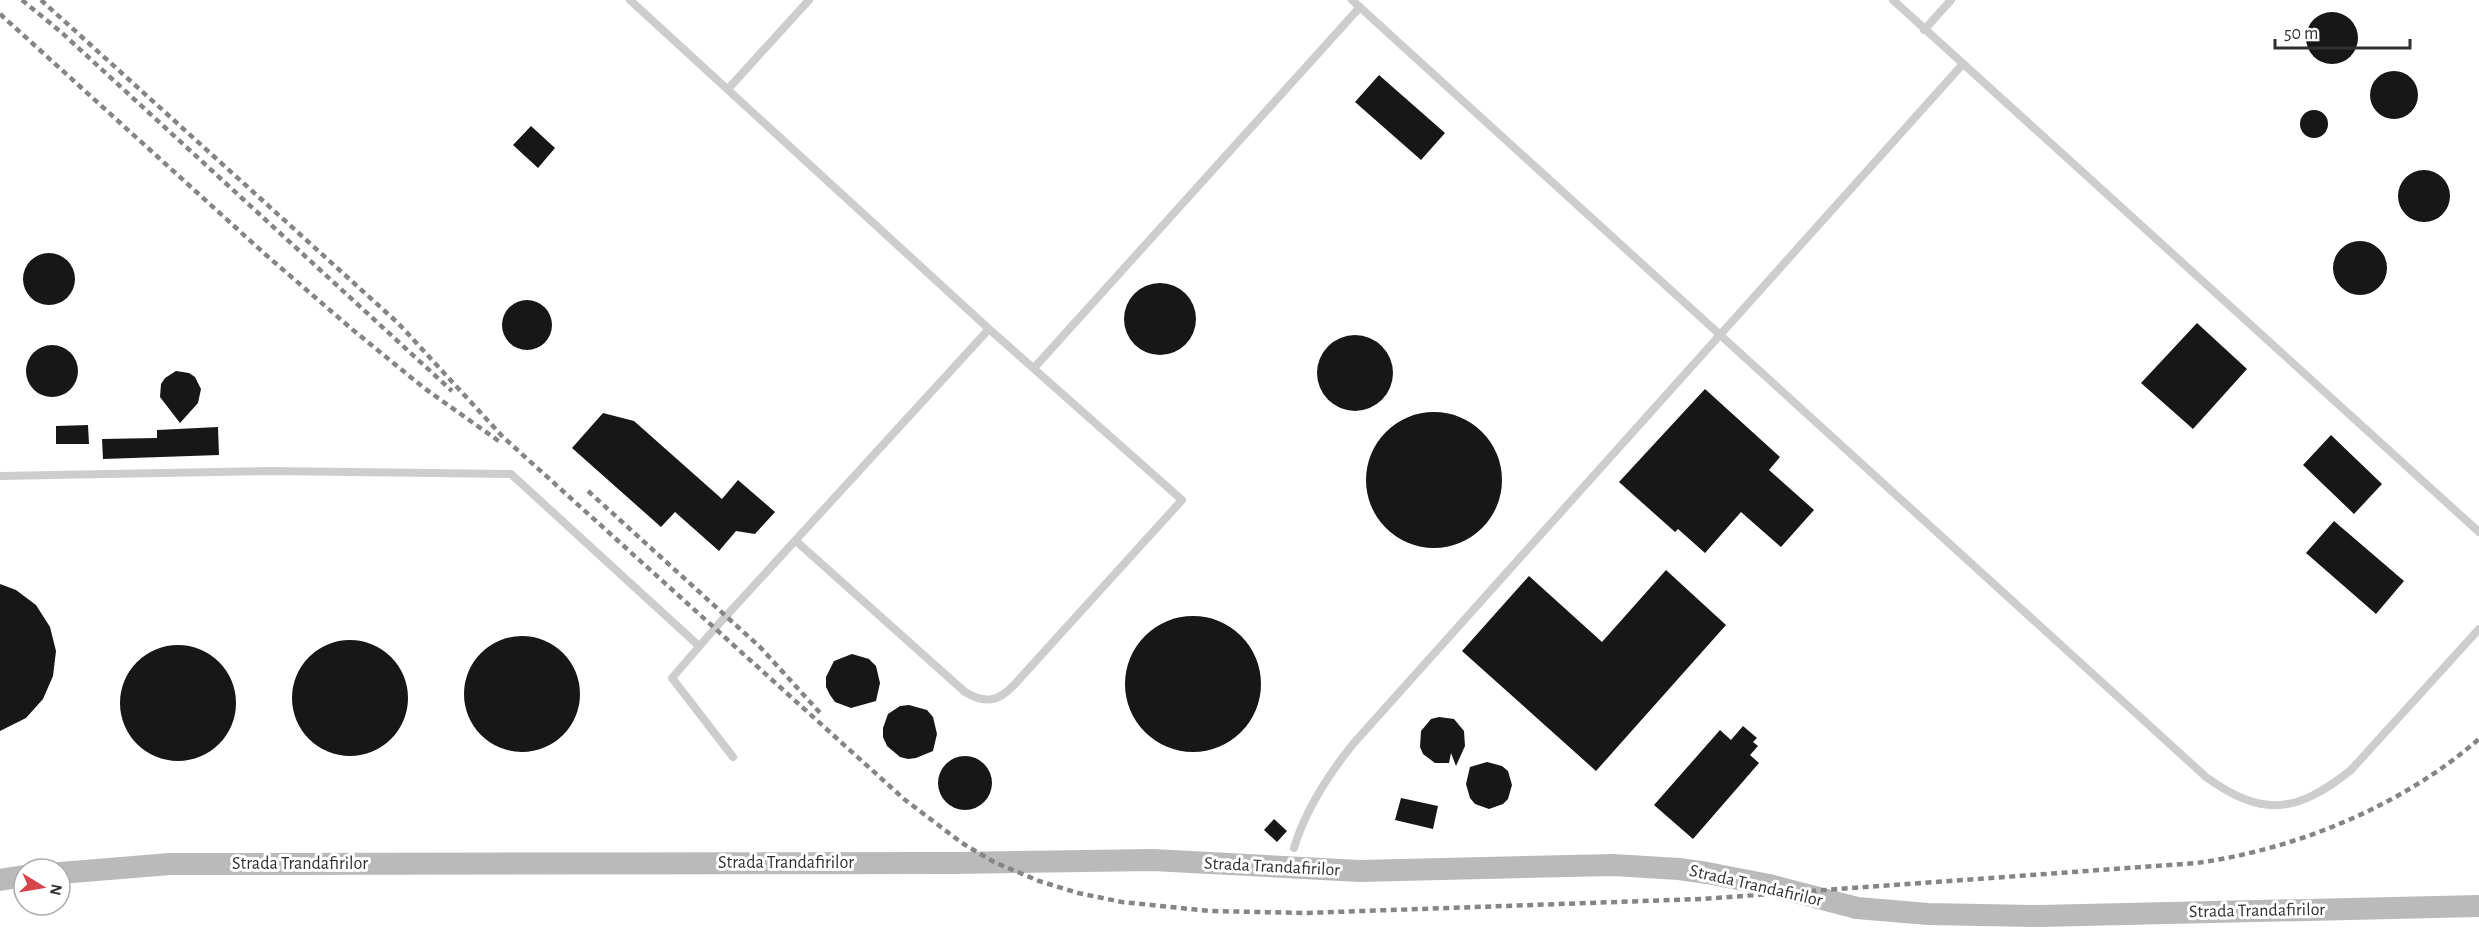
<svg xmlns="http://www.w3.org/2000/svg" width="2479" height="929" viewBox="0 0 2479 929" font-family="'Alegreya Sans',sans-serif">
	<rect width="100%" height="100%" fill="#fff"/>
	<path fill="#171717" d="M2306 38a26 26 0 1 1 52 0a26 26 0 1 1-52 0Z
		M2370 95a24 24 0 1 1 48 0a24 24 0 1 1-48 0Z
		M 1379,75 L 1445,133 L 1421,160 L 1355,102 Z
		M2300 124a14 14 0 1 1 28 0a14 14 0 1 1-28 0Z
		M 531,126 L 555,148 L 538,168 L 513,145 Z
		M2398 196a26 26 0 1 1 52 0a26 26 0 1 1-52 0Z
		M2333 268a27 27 0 1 1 54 0a27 27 0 1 1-54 0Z
		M23 279a26 26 0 1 1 52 0a26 26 0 1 1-52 0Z
		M1124 319a36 36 0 1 1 72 0a36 36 0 1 1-72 0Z
		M502 325a25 25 0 1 1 50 0a25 25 0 1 1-50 0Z
		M 2197,323 L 2247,369 L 2193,429 L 2141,383 Z
		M1317 373a38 38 0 1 1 76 0a38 38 0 1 1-76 0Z
		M26 371a26 26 0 1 1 52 0a26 26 0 1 1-52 0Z
		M 176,371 L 189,373 L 195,377 L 201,389 L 198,403 L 180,423 L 160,397 L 161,384 L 165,378 Z
		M 1705,389 L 1780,457 L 1769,470 L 1814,510 L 1781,547 L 1741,512 L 1705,553 L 1678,529 L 1675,532 L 1619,482 Z
		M1366 480a68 68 0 1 1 136 0a68 68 0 1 1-136 0Z
		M 603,413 L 634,421 L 722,499 L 738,480 L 775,512 L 755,534 L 736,531 L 719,551 L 675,512 L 661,527 L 572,448 Z
		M 88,425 L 89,444 L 56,444 L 56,426 Z
		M 218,427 L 219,455 L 103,459 L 102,439 L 157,438 L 157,430 Z
		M 2331,435 L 2382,484 L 2354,514 L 2303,465 Z
		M 2334,521 L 2404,581 L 2376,614 L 2306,553 Z
		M 1666,570 L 1726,625 L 1596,771 L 1462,651 L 1529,576 L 1602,642 Z
		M 0,584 L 16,590 L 36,605 L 50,627 L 56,651 L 53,676 L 43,699 L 26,718 L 0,731 Z
		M1125 684a68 68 0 1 1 136 0a68 68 0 1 1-136 0Z
		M464 694a58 58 0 1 1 116 0a58 58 0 1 1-116 0Z
		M292 698a58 58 0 1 1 116 0a58 58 0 1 1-116 0Z
		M120 703a58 58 0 1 1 116 0a58 58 0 1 1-116 0Z
		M 852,654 L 869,659 L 876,666 L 880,683 L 876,701 L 851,708 L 835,702 L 830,695 L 826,687 L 826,677 L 834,661 Z
		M 909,705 L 927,710 L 933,717 L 937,734 L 933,751 L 916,758 L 908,759 L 900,757 L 887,746 L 883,737 L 883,728 L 888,714 L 900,706 Z
		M 1439,717 L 1454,719 L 1464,731 L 1465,746 L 1456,766 L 1451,753 L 1449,763 L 1435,763 L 1423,754 L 1420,747 L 1421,731 L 1431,719 Z
		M 1743,726 L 1757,738 L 1753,742 L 1758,746 L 1750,755 L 1759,763 L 1693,839 L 1654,805 L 1720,730 L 1731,740 Z
		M938 783a27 27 0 1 1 54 0a27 27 0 1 1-54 0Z
		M 1487,762 L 1502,766 L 1508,771 L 1512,785 L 1508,799 L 1503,804 L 1489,809 L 1475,804 L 1470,798 L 1466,784 L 1470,767 Z
		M 1401,798 L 1438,806 L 1433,829 L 1395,820 Z
		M 1274,819 L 1287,831 L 1277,842 L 1264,830 Z"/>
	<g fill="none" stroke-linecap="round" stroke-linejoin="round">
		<path stroke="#cdcdcd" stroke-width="8" d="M 630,0 L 989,329 L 1182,500 L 1014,685 C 998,702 985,704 965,692 L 796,541
			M 1352,0 L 2206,777 C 2263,818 2297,813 2351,770 L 2479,629
			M 1893,0 L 2479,532
			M 1924,30 L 1951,0
			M 728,89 L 809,0
			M 1034,368 L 1360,7
			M 0,476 L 271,471 L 511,474 L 699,646
			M 733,757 L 672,678 L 716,627 L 989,329
			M 1294,848 C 1305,811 1329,774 1353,744 L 1962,65"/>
		<path stroke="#bababa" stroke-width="22" d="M 60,873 L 170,864 L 953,863 L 1153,860 L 1359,871 L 1613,865 L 1679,869 L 1707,873 L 1769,885 L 1857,908 L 1928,914 L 2039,916 L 2479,906
			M 0,880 L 24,876"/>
		<path stroke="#858585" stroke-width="4.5" stroke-dasharray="6 4.5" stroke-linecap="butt" d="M 22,0 L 61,32 L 452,391
			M 41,0 L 398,323 L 503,437 L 904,799 L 962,843 L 994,862 L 1039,881 L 1078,893 L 1122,902 L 1210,911 L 1306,913 L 1701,899 L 2197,863 C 2297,849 2402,806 2479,739
			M 0,14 L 266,255 L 353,330 L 424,388 L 500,442
			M 588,491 L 760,647 L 822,715"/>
	</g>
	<g text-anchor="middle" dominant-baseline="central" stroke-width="6" stroke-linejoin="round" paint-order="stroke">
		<g font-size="18" fill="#303030" stroke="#fff">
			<text x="786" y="863">Strada Trandafirilor</text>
			<text x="300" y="864">Strada Trandafirilor</text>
			<text transform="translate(1272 867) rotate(3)">Strada Trandafirilor</text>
			<text transform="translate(1756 886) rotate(13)">Strada Trandafirilor</text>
			<text transform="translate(2257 911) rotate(-1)">Strada Trandafirilor</text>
		</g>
	</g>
	<g transform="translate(42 887) rotate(101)"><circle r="28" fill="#ffffff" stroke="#acacac" stroke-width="1.5"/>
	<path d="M0-4.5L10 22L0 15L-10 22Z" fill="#d6444c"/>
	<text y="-9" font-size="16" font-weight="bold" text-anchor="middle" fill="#303030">N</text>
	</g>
	<path d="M2275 39v9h135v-9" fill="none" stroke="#303030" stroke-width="3"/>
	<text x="2284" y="39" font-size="18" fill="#303030" stroke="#ffffff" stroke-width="4.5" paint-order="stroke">50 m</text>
</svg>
